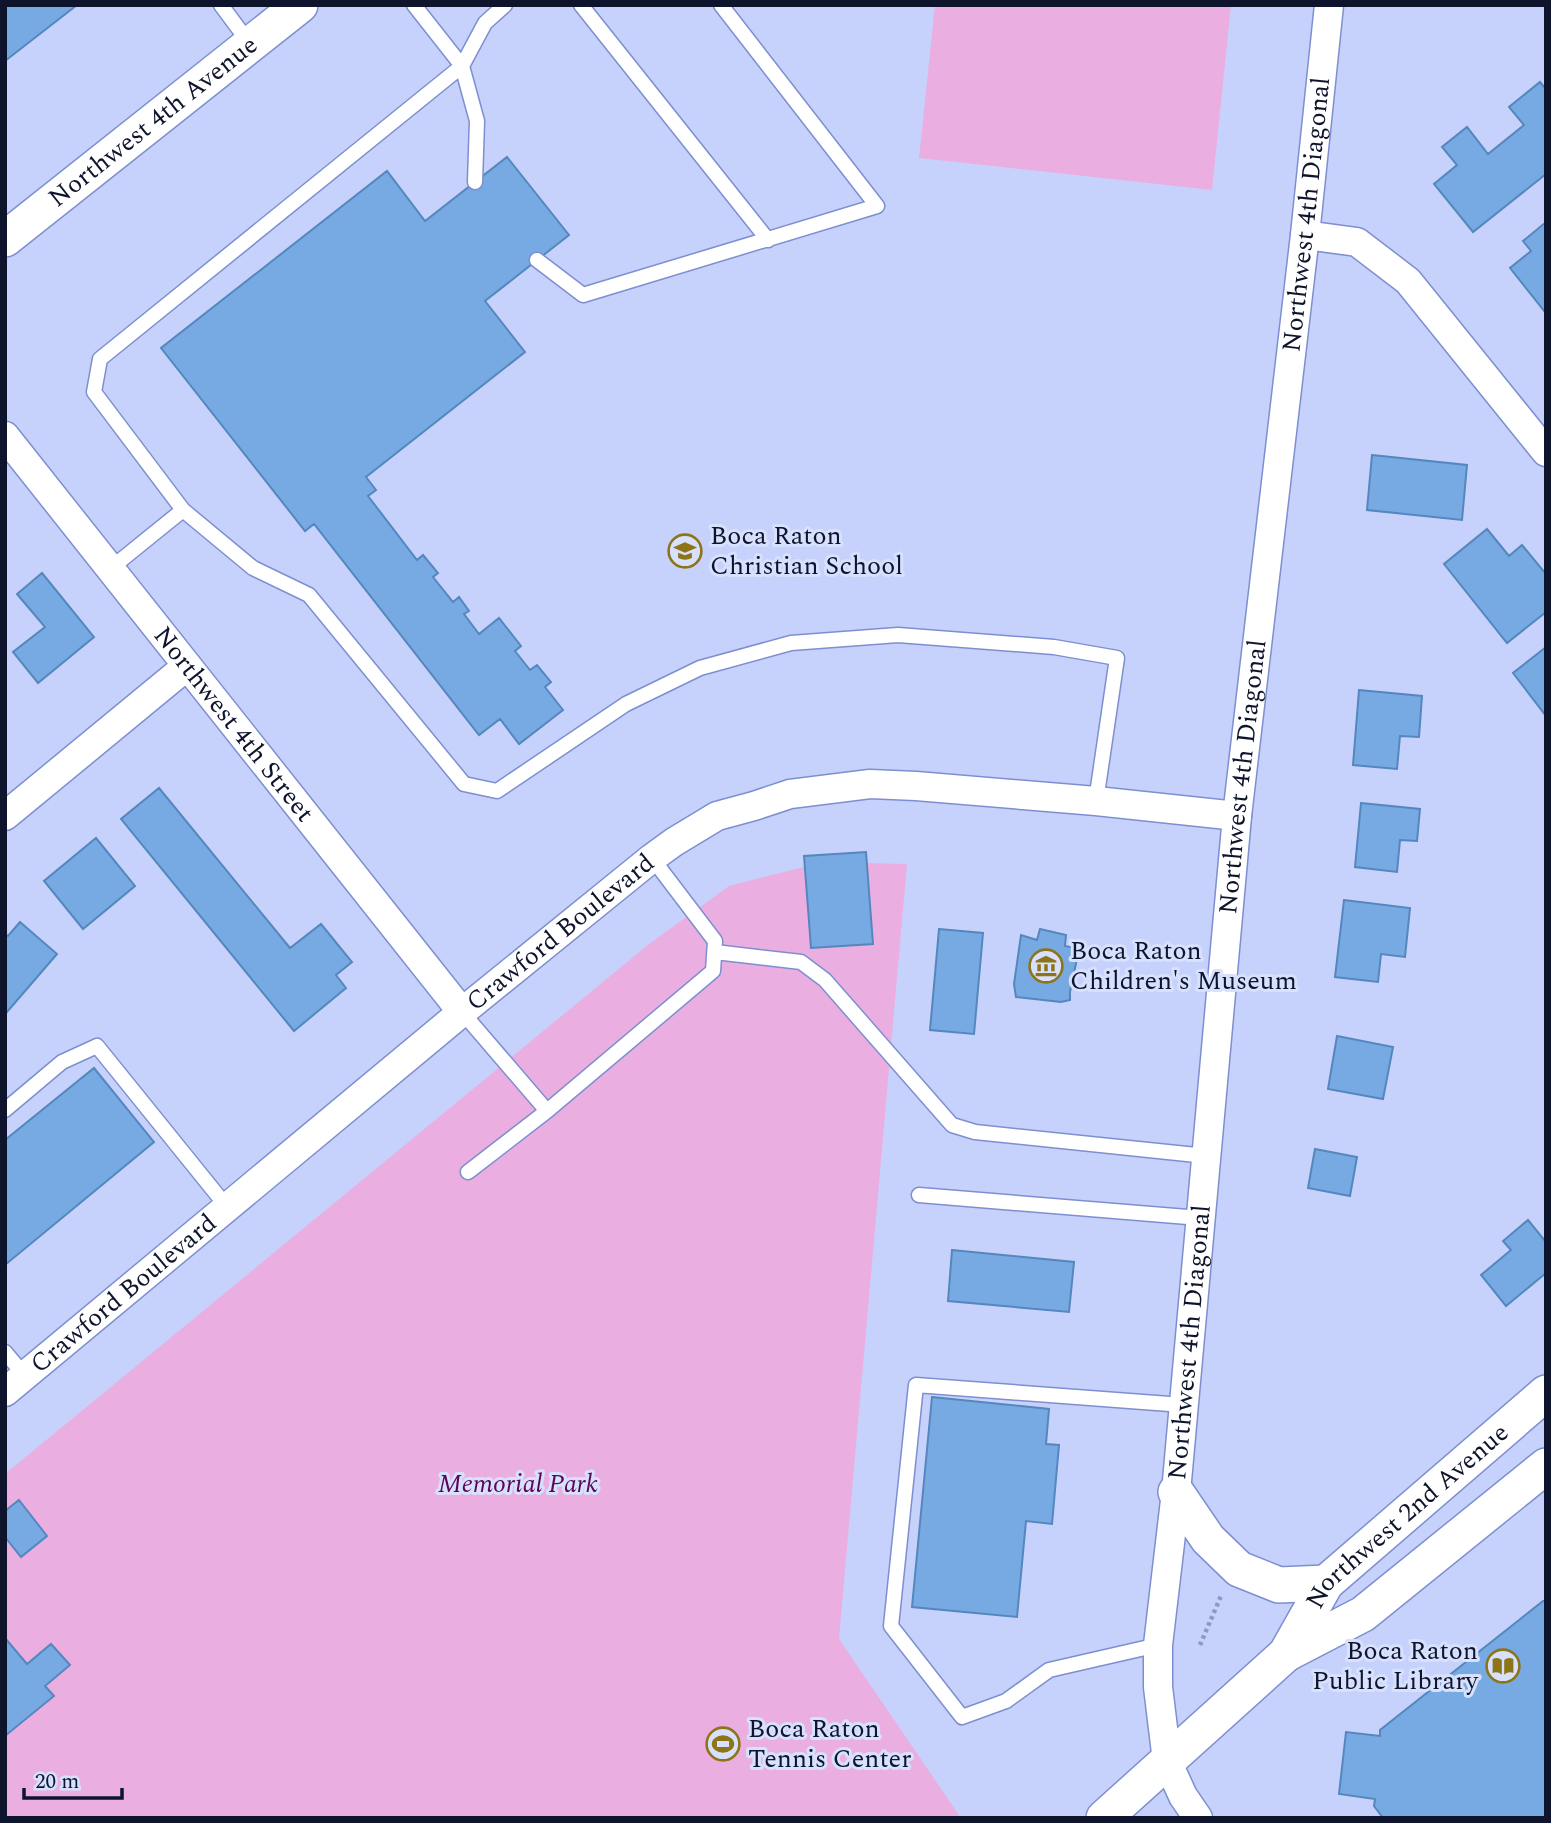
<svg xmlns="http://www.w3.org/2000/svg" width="1551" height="1823" viewBox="0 0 1551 1823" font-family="Spectral,serif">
	<rect width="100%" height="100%" fill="#c6d2fc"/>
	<path fill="#eaafe0" d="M 935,5 L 1231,5 L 1212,190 L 919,158 Z
		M 823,862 L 907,864 L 839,1639 L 961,1818 L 5,1818 L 5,1474 L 649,944 L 729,886 Z"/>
	<path fill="#77aae3" stroke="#5587be" stroke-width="2" d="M 5,5 L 77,5 L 5,61 Z
		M 1540,82 L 1546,89 L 1546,174 L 1473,232 L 1434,184 L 1457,165 L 1442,147 L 1467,127 L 1488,154 L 1524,125 L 1509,107 Z
		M 507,157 L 569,235 L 485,301 L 525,352 L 366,477 L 376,490 L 368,496 L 417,560 L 423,555 L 438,573 L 433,577 L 453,602 L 459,597 L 469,611 L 464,614 L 479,634 L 499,618 L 521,646 L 515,651 L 530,670 L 537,665 L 551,682 L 545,687 L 563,710 L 519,744 L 500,719 L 479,735 L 314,524 L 305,531 L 161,348 L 387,171 L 425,221 Z
		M 1546,222 L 1546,312 L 1545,312 L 1510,268 L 1531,251 L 1523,241 Z
		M 1372,455 L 1467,465 L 1462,520 L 1367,510 Z
		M 1487,529 L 1509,556 L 1522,545 L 1546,574 L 1546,612 L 1507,643 L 1444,564 Z
		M 42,573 L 94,637 L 38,683 L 13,652 L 45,627 L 17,594 Z
		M 1546,647 L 1546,716 L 1513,673 Z
		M 1359,690 L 1422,696 L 1419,737 L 1400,736 L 1397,769 L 1353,765 Z
		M 159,788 L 290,948 L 321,924 L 352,962 L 336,975 L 346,988 L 294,1031 L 121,819 Z
		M 1361,803 L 1420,809 L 1417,841 L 1400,840 L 1397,872 L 1355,867 Z
		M 96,838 L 135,886 L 83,929 L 44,881 Z
		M 866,852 L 873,944 L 811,948 L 804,856 Z
		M 1344,900 L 1410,908 L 1405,957 L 1381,954 L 1378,982 L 1335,977 Z
		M 20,922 L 57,954 L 7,1012 L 5,1010 L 5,934 L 8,936 Z
		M 939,929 L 983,933 L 974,1034 L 930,1030 Z
		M 1040,929 L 1066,935 L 1065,946 L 1079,949 L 1070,992 L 1070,1000 L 1061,1002 L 1016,997 L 1014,984 L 1021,935 L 1037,940 Z
		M 1337,1036 L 1393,1047 L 1383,1099 L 1328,1089 Z
		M 94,1068 L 154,1142 L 5,1265 L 5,1140 Z
		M 1315,1149 L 1357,1157 L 1350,1196 L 1308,1188 Z
		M 1528,1220 L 1546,1242 L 1546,1273 L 1506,1306 L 1481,1275 L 1511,1250 L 1503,1241 Z
		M 952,1250 L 1074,1262 L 1069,1312 L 948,1301 Z
		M 932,1397 L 1049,1409 L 1046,1444 L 1059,1445 L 1052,1524 L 1026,1521 L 1017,1617 L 912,1607 Z
		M 19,1500 L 47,1536 L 21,1557 L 5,1537 L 5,1511 Z
		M 1543,1601 L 1546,1601 L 1546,1818 L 1383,1818 L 1374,1806 L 1375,1799 L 1339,1794 L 1346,1732 L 1380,1736 L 1380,1730 Z
		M 5,1638 L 27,1664 L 51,1644 L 70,1665 L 45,1686 L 54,1696 L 5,1736 Z"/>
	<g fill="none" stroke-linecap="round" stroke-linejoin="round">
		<defs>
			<path id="service" d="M 221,5 L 250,44
				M 581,5 L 768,240
				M 475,182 L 477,121 L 462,66 L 485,23 L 505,5
				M 537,260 L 583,295 L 877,206 L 721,5
				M 183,510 L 253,568 L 309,595 L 464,784 L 497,791 L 626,704 L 700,668 L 791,643 L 898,635 L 1054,647 L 1117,658 L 1096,801
				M 110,569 L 183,510 L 94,392 L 100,359 L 462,66 L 414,5
				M 715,952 L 801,962 L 825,980 L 952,1125 L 975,1132 L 1206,1156
				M 462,1012 L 547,1111 L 468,1172
				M 5,1110 L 62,1062 L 97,1046 L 227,1207
				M 547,1111 L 713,971 L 715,941 L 652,858
				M 919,1195 L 1200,1218
				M 5,1352 L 25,1376
				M 1158,1645 L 1049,1670 L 1006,1701 L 962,1717 L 891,1626 L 916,1385 L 1183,1405"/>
			<g id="minor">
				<path d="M 1305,235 L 1357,242 L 1408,281 L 1546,452"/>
				<path id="s1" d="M 5,436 L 462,1012"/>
				<path d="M 5,816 L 187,666"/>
				<path id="s2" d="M 5,1392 L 462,1012 L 652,858 L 674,842 L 717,816 L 754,806 L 790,794 L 870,784 L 916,786 L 1096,801 L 1237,816"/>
				<path id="s3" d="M 1198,1818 L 1183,1796 L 1167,1761 L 1158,1687 L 1158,1645 L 1176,1492 L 1237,816 L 1305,235 L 1329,5"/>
			</g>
			<g id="tertiary">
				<path id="s4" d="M 5,239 L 300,5"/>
				<path d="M 1176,1492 L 1208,1539 L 1239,1569 L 1279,1585 L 1326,1583"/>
				<path id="s5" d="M 1286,1654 L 1326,1583 L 1546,1393"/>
				<path d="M 1104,1818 L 1286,1654 L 1363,1614 L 1546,1466"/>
			</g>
		</defs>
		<use href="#service" stroke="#7d8fd0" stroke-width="17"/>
		<use href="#minor" stroke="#7d8fd0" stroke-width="31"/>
		<use href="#tertiary" stroke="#7d8fd0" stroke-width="38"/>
		<path stroke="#8f99bd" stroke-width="4.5" stroke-dasharray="3.5 3.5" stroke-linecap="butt" d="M 1200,1645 L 1221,1596"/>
		<use href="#service" stroke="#fff" stroke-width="14"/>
		<use href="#minor" stroke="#fff" stroke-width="28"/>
		<use href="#tertiary" stroke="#fff" stroke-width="35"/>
	</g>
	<defs>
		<symbol id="school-ring" viewBox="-11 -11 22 22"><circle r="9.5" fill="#d7e0fc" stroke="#8d7418" stroke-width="1.5"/><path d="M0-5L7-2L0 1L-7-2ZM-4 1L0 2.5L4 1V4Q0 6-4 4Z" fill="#8d7418"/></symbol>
		<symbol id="museum-ring" viewBox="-11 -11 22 22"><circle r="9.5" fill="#d7e0fc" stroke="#8d7418" stroke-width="1.5"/><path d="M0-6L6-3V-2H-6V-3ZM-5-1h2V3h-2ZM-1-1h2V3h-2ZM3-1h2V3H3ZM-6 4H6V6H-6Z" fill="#8d7418"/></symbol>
		<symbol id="library-ring" viewBox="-11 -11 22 22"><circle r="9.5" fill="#d7e0fc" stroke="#8d7418" stroke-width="1.5"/><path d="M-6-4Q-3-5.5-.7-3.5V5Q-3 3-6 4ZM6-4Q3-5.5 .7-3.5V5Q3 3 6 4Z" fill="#8d7418"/></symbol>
		<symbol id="stadium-ring" viewBox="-11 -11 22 22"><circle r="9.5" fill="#d7e0fc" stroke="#8d7418" stroke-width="1.5"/><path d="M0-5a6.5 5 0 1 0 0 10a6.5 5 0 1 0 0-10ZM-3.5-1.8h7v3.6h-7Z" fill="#8d7418"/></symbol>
	</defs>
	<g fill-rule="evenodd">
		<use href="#school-ring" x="666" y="532" width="38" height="38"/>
		<use href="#museum-ring" x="1027" y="947" width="38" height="38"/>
		<use href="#library-ring" x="1484" y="1647" width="38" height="38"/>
		<use href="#stadium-ring" x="704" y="1725" width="38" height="38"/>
	</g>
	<g text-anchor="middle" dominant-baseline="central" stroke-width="6" stroke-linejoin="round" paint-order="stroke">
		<g font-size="26" fill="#0e142c" stroke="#d7e0fc">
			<text stroke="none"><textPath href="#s4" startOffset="189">Northwest 4th Avenue</textPath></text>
			<text stroke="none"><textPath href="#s3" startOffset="1620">Northwest 4th Diagonal</textPath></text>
			<text stroke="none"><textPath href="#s1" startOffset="368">Northwest 4th Street</textPath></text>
			<text stroke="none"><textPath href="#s3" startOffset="1054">Northwest 4th Diagonal</textPath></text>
			<text stroke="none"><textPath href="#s2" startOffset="721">Crawford Boulevard</textPath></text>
			<text stroke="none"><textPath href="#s2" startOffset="154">Crawford Boulevard</textPath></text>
			<text stroke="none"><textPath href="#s3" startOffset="486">Northwest 4th Diagonal</textPath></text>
			<text stroke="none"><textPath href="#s5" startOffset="186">Northwest 2nd Avenue</textPath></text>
		</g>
		<g font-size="26" fill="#0e142c" stroke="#d7e0fc" text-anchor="start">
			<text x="710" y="536">Boca Raton<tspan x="710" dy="30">Christian School</tspan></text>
			<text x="1070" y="951">Boca Raton<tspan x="1070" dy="30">Children's Museum</tspan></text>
			<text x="1478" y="1651" text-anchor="end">Boca Raton<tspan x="1478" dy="30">Public Library</tspan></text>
			<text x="748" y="1729">Boca Raton<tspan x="748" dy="30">Tennis Center</tspan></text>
		</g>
		<g font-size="26" font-style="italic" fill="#5d0557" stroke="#d7e0fc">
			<text x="518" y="1484">Memorial Park</text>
		</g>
	</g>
	<rect width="1551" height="1823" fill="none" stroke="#0e142c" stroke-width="14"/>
	<path d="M24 1788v10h98v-10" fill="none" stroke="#0e142c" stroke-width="3.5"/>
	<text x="35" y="1788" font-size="21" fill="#0e142c" stroke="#d7e0fc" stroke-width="5" paint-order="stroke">20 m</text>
</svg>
